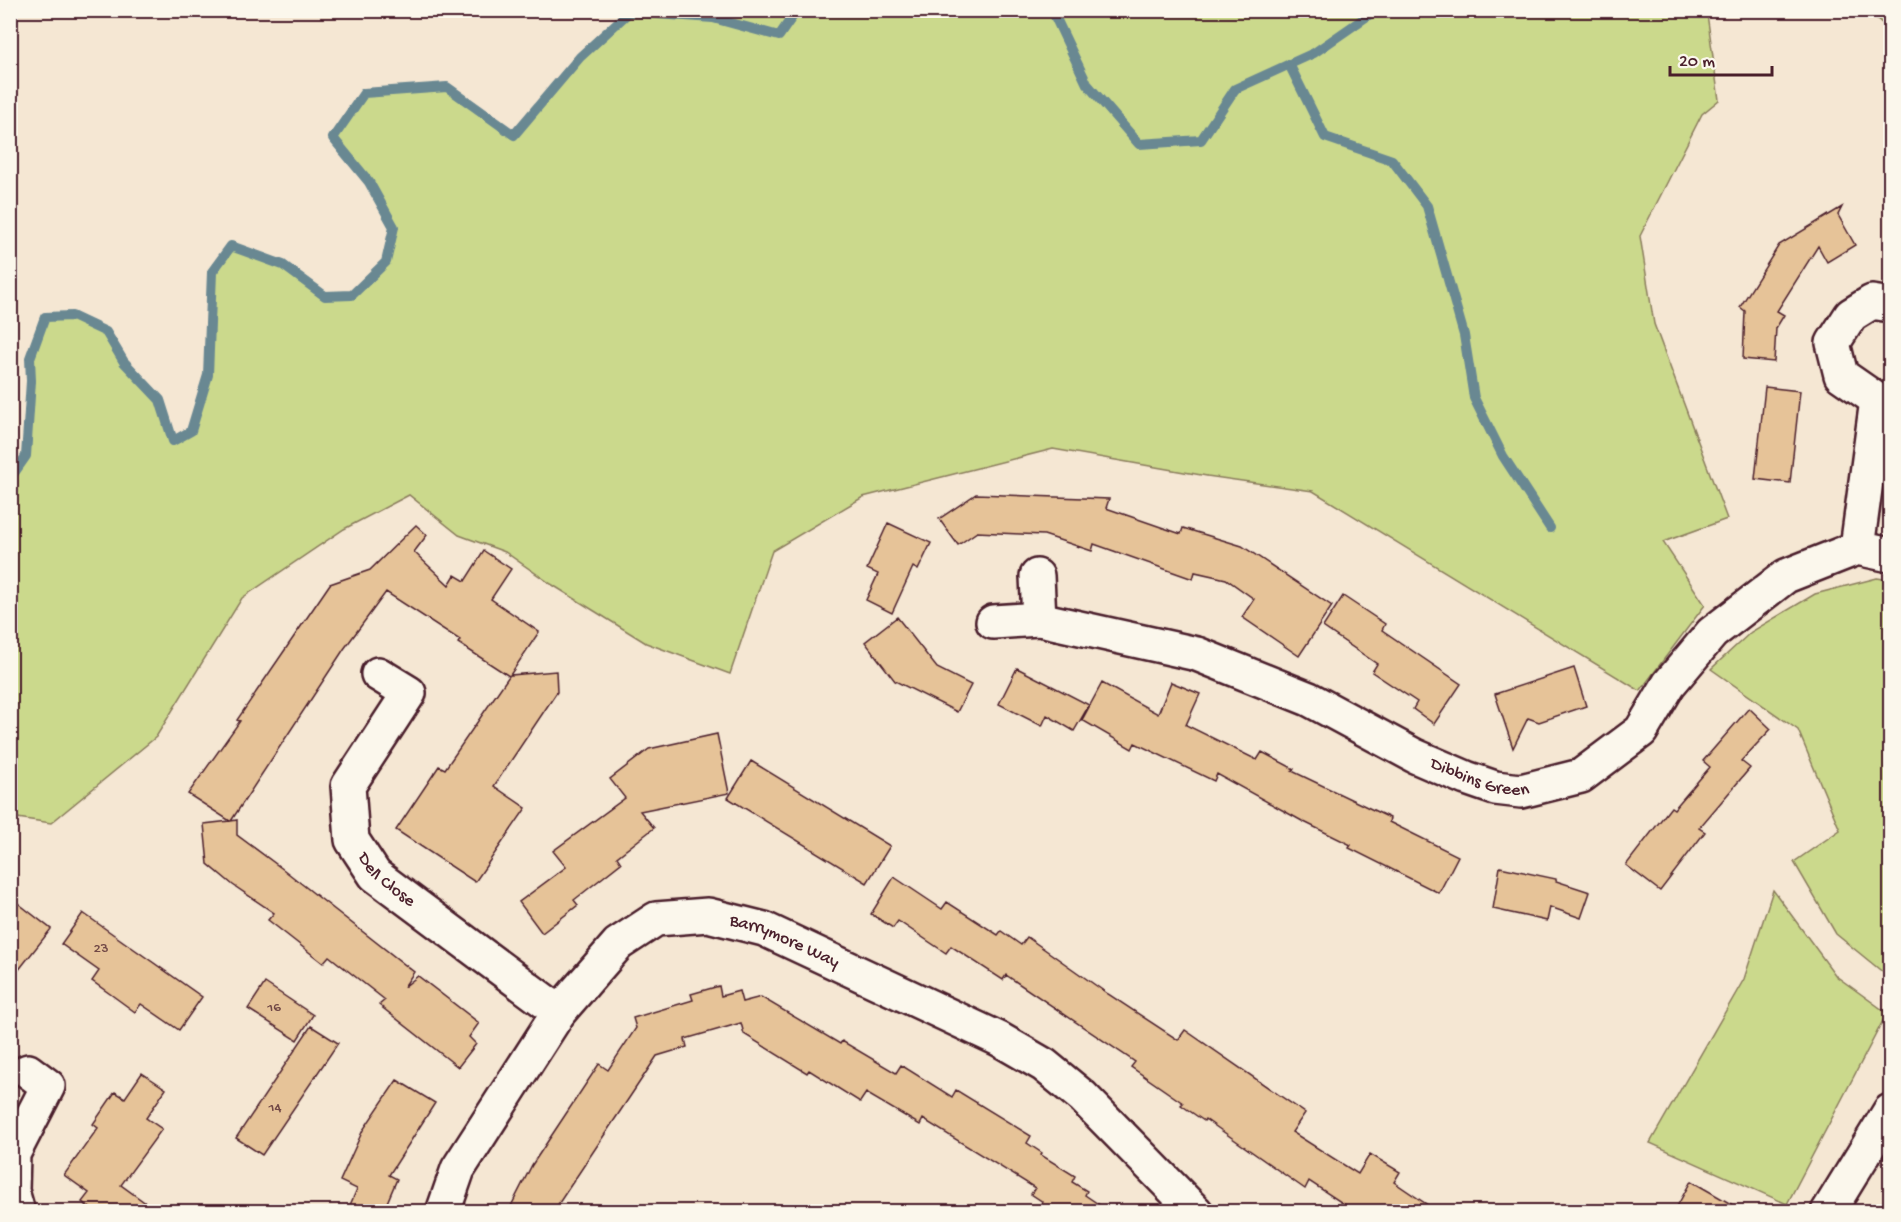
<svg xmlns="http://www.w3.org/2000/svg" width="1901" height="1222" viewBox="0 0 1901 1222" font-family="'Gochi Hand',sans-serif">
	<rect width="100%" height="100%" fill="#f5e7d3"/>
	<filter id="ink" filterUnits="userSpaceOnUse"><feTurbulence type="fractalNoise" baseFrequency=".0167" numOctaves="2"/><feDisplacementMap in="SourceGraphic" scale="12" xChannelSelector="R" yChannelSelector="G"/><feConvolveMatrix kernelMatrix="1 2 1 2 8 2 1 2 1" color-interpolation-filters="sRGB"/></filter>
	<g filter="url(#ink)">
		<path fill="#cbd98c" stroke="#8a7c5c" stroke-width="1.5" d="M 630,11 L 1709,11 L 1707,14 L 1719,100 L 1702,114 L 1640,236 L 1654,324 L 1727,519 L 1663,542 L 1705,605 L 1640,691 L 1313,491 L 1207,476 L 1053,449 L 863,497 L 772,551 L 730,674 L 646,643 L 551,584 L 505,552 L 459,535 L 409,495 L 344,529 L 242,598 L 156,737 L 51,823 L 11,817 L 11,475 L 13,475 L 26,456 L 31,381 L 30,358 L 45,317 L 72,316 L 106,332 L 124,362 L 160,400 L 173,441 L 192,431 L 208,375 L 212,272 L 231,246 L 283,265 L 325,296 L 352,295 L 386,262 L 394,227 L 369,182 L 333,138 L 364,93 L 447,87 L 514,135 L 580,57 Z
			M 1868,11 L 1890,11 L 1890,30 Z
			M 1877,578 L 1890,580 L 1890,978 L 1836,934 L 1794,862 L 1840,830 L 1798,730 L 1711,669 L 1751,632 L 1815,594 Z
			M 1773,890 L 1836,976 L 1887,1013 L 1787,1204 L 1650,1143 L 1744,979 Z"/>
		<g fill="none" stroke-linecap="round" stroke-linejoin="round">
			<path stroke="#698892" stroke-width="10" d="M 1052,10 L 1087,84 L 1139,144 L 1201,140 L 1235,89 L 1314,53 L 1376,10
				M 1289,64 L 1325,137 L 1392,160 L 1427,206 L 1464,335 L 1474,398 L 1503,456 L 1550,528
				M 10,475 L 12,476 L 26,456 L 31,381 L 30,358 L 45,317 L 72,316 L 106,332 L 124,362 L 160,400 L 173,441 L 191,431 L 208,375 L 212,272 L 231,246 L 283,265 L 325,296 L 352,295 L 386,262 L 394,227 L 369,182 L 333,138 L 364,93 L 447,87 L 514,135 L 580,57 L 629,12 L 713,18 L 779,36 L 797,10"/>
		</g>
		<path fill="#e6c398" stroke="#4a1f2b" stroke-width="1.5" d="M 1842,207 L 1838,215 L 1855,245 L 1827,262 L 1818,246 L 1777,311 L 1784,315 L 1776,328 L 1774,362 L 1743,359 L 1745,311 L 1740,307 L 1779,245 Z
			M 1765,387 L 1800,391 L 1790,483 L 1755,479 Z
			M 976,494 L 1109,499 L 1106,508 L 1181,534 L 1183,528 L 1242,546 L 1332,606 L 1299,656 L 1242,617 L 1254,599 L 1226,579 L 1195,572 L 1193,579 L 1094,544 L 1092,551 L 1044,535 L 977,532 L 958,545 L 939,519 Z
			M 888,523 L 931,543 L 918,570 L 913,567 L 892,613 L 866,600 L 878,574 L 867,569 Z
			M 416,525 L 427,535 L 414,552 L 449,585 L 455,575 L 465,581 L 484,551 L 511,569 L 491,599 L 539,632 L 510,675 L 556,671 L 557,692 L 494,786 L 526,808 L 475,882 L 396,830 L 439,766 L 445,769 L 509,676 L 458,643 L 460,640 L 386,592 L 344,649 L 231,821 L 237,820 L 237,835 L 284,870 L 414,972 L 404,987 L 418,976 L 479,1023 L 469,1037 L 476,1044 L 458,1067 L 379,1005 L 385,1000 L 329,956 L 323,963 L 268,920 L 274,913 L 233,885 L 208,864 L 204,824 L 230,821 L 188,794 L 240,721 L 237,720 L 330,584 L 370,570 Z
			M 1343,596 L 1385,624 L 1382,630 L 1461,684 L 1434,724 L 1413,709 L 1417,702 L 1372,672 L 1377,664 L 1323,627 Z
			M 897,617 L 937,668 L 971,685 L 957,712 L 895,681 L 865,642 Z
			M 1017,668 L 1089,705 L 1074,731 L 1047,715 L 1042,726 L 999,704 Z
			M 1574,668 L 1586,706 L 1539,722 L 1528,718 L 1513,748 L 1495,694 Z
			M 1171,682 L 1200,694 L 1186,725 L 1257,760 L 1262,752 L 1294,769 L 1292,771 L 1390,818 L 1389,822 L 1458,856 L 1439,893 L 1349,848 L 1351,845 L 1302,821 L 1217,774 L 1214,781 L 1135,743 L 1132,749 L 1082,720 L 1102,683 L 1158,714 Z
			M 1749,708 L 1771,729 L 1741,761 L 1750,768 L 1699,828 L 1705,832 L 1660,891 L 1626,865 L 1671,807 L 1674,809 L 1710,767 L 1703,761 Z
			M 717,734 L 729,793 L 640,811 L 654,828 L 617,857 L 621,863 L 574,900 L 578,905 L 542,933 L 519,902 L 566,867 L 553,851 L 625,798 L 610,779 L 649,749 Z
			M 751,761 L 890,846 L 867,883 L 728,798 Z
			M 1500,867 L 1556,879 L 1556,881 L 1590,892 L 1581,918 L 1550,907 L 1547,921 L 1493,909 Z
			M 894,877 L 942,909 L 947,902 L 998,935 L 1001,931 L 1021,945 L 1027,937 L 1108,994 L 1178,1040 L 1185,1030 L 1305,1113 L 1292,1132 L 1358,1174 L 1370,1154 L 1400,1172 L 1394,1182 L 1438,1212 L 1356,1212 L 1309,1181 L 1305,1189 L 1205,1119 L 1204,1121 L 1181,1105 L 1183,1103 L 1131,1067 L 1135,1062 L 1006,975 L 1003,980 L 951,946 L 946,953 L 898,921 L 893,928 L 871,914 Z
			M 10,897 L 51,929 L 10,981 Z
			M 83,913 L 202,997 L 179,1030 L 141,1004 L 135,1012 L 113,996 L 92,981 L 99,971 L 61,944 Z
			M 265,983 L 313,1015 L 297,1040 L 248,1009 Z
			M 719,986 L 721,996 L 739,991 L 742,1002 L 761,997 L 840,1044 L 842,1041 L 896,1073 L 901,1065 L 952,1097 L 956,1090 L 1031,1136 L 1027,1143 L 1042,1153 L 1041,1155 L 1075,1176 L 1072,1182 L 1087,1191 L 1085,1195 L 1110,1212 L 1037,1212 L 1043,1202 L 1031,1194 L 1035,1188 L 923,1119 L 920,1125 L 866,1093 L 860,1102 L 809,1070 L 807,1073 L 744,1034 L 741,1023 L 685,1039 L 687,1047 L 657,1056 L 553,1212 L 508,1212 L 532,1165 L 599,1064 L 608,1070 L 636,1028 L 633,1018 L 693,1000 L 691,994 Z
			M 311,1026 L 338,1043 L 262,1155 L 236,1138 Z
			M 142,1073 L 166,1089 L 146,1118 L 162,1129 L 121,1185 L 158,1212 L 96,1212 L 82,1202 L 89,1193 L 64,1175 L 98,1128 L 93,1124 L 115,1092 L 125,1098 Z
			M 397,1080 L 435,1103 L 389,1175 L 397,1179 L 383,1212 L 347,1212 L 357,1189 L 340,1181 L 363,1130 Z
			M 1691,1181 L 1745,1212 L 1674,1212 Z"/>
		<g fill="none" stroke-linecap="round" stroke-linejoin="round">
			<defs>
				<g id="minor">
					<path d="M 1877,400 L 1841,375 L 1833,343 L 1851,315 L 1872,302 L 1890,305"/>
					<path d="M 1857,548 L 1890,555"/>
					<path d="M 1037,576 L 1039,619"/>
					<path id="s1" d="M 993,622 L 1039,619 L 1197,654 L 1309,699 L 1415,756 L 1466,778 L 1495,788 L 1521,791 L 1581,776 L 1641,731 L 1669,684 L 1712,633 L 1786,576 L 1857,548 L 1877,400"/>
					<path id="s2" d="M 378,674 L 409,693 L 348,786 L 352,840 L 375,875 L 559,1012"/>
					<path d="M 18,1212 L 12,1191 L 13,1154 L 48,1086 L 28,1071"/>
					<path id="s3" d="M 443,1212 L 458,1169 L 559,1012 L 618,944 L 656,919 L 708,915 L 764,929 L 999,1039 L 1044,1065 L 1083,1097 L 1196,1212"/>
				</g>
				<path id="tertiary" d="M 1828,1212 L 1890,1111"/>
			</defs>
			<use href="#minor" stroke="#4a1f2b" stroke-width="38"/>
			<use href="#tertiary" stroke="#4a1f2b" stroke-width="38"/>
			<use href="#minor" stroke="#fbf7ec" stroke-width="33"/>
			<use href="#tertiary" stroke="#fbf7ec" stroke-width="33"/>
		</g>
	</g>
	<g text-anchor="middle" dominant-baseline="central" stroke-width="6" stroke-linejoin="round" paint-order="stroke">
		<g font-size="15" fill="#714846">
			<text x="101" y="949">23</text>
			<text x="274" y="1008">16</text>
			<text x="275" y="1108">14</text>
		</g>
		<g font-size="18" fill="#4a1f2b" stroke="#fbf7ec">
			<text stroke="none"><textPath href="#s1" startOffset="518">Dibbins Green</textPath></text>
			<text stroke="none"><textPath href="#s2" startOffset="255">Dell Close</textPath></text>
			<text stroke="none"><textPath href="#s3" startOffset="501">Barrymore Way</textPath></text>
		</g>
	</g>
	<rect width="1901" height="1222" fill="none" stroke="#fbf7ec" stroke-width="36"/>
	<rect x="18" y="18" width="1865" height="1186" fill="none" stroke="#4a1f2b" stroke-width="2" filter="url(#ink)"/>
	<path d="M1670 66v9h102v-9" fill="none" stroke="#4a1f2b" stroke-width="3"/>
	<text x="1679" y="66" font-size="18" fill="#4a1f2b" stroke="#fbf7ec" stroke-width="4.5" paint-order="stroke">20 m</text>
</svg>
